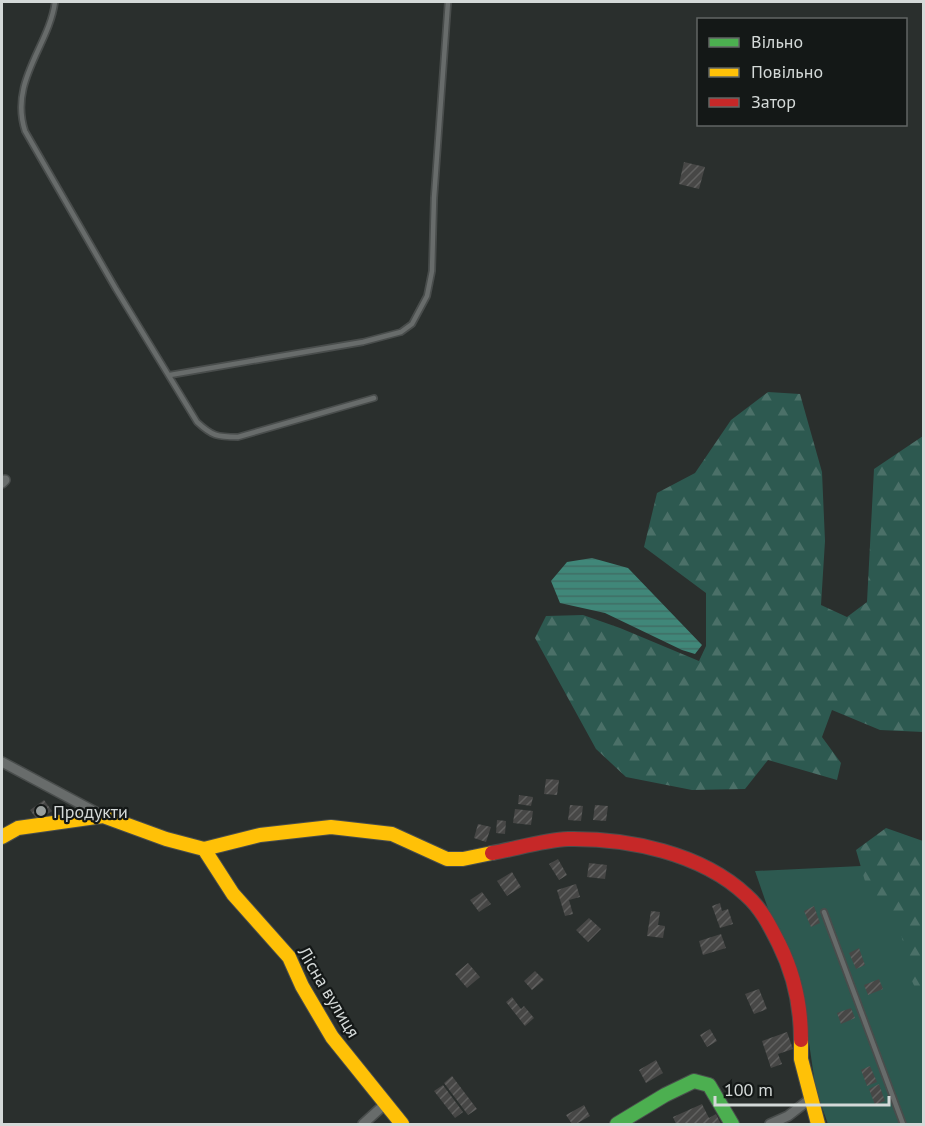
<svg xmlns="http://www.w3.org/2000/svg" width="925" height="1126" viewBox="0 0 925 1126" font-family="'PT Sans',sans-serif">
	<defs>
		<pattern id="forest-firs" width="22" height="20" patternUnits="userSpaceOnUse" patternTransform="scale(1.5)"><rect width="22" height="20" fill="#2d5950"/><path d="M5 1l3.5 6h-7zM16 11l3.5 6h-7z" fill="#4b7068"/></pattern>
		<pattern id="water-rules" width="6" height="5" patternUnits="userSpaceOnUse" patternTransform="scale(1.5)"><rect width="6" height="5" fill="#408779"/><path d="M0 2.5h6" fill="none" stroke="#406e65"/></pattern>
		<pattern id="building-hatch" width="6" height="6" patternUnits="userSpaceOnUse" patternTransform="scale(1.5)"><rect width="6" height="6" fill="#474746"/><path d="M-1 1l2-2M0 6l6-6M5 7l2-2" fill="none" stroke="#616160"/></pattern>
	</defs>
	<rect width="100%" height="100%" fill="#2a2f2d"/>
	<path fill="#2d5950" d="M 923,863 L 923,1124 L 828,1124 L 816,1091 L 805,1015 L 755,871 Z"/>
	<path fill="url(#forest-firs)" d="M 768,392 L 800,394 L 822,472 L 825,541 L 821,605 L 847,617 L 867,602 L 874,469 L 923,436 L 923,732 L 880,730 L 832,710 L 822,737 L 841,763 L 837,780 L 768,760 L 745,789 L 692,790 L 626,777 L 596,749 L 535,638 L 546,616 L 583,615 L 620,628 L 699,661 L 706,646 L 706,593 L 644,547 L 657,493 L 695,473 L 731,420 Z
		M 886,828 L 923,841 L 923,1005 L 912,981 L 900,929 L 869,895 L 856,850 Z"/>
	<path fill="url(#water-rules)" d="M 592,558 L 628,568 L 702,645 L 695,654 L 682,650 L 605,613 L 560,603 L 551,581 L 567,562 Z"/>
	<path fill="url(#building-hatch)" d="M 684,162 L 705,167 L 699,189 L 679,184 Z
		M 546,779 L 559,780 L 557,795 L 544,794 Z
		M 519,795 L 533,797 L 531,806 L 518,804 Z
		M 44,800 L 52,811 L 38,821 L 30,810 Z
		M 570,805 L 583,806 L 581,821 L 568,820 Z
		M 595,805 L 608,806 L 606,821 L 593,820 Z
		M 515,809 L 533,811 L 531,825 L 513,823 Z
		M 497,820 L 506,821 L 505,834 L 496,833 Z
		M 478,824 L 491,827 L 486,842 L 474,838 Z
		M 558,859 L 567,875 L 559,880 L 549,864 Z
		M 589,863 L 607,865 L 605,879 L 587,877 Z
		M 512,872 L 521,887 L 507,896 L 497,881 Z
		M 576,884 L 580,897 L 569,900 L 573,914 L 565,916 L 557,890 Z
		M 482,892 L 491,904 L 479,912 L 470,900 Z
		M 720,903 L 722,911 L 728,909 L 733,924 L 720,928 L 712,906 Z
		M 814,906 L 820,923 L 811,927 L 804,911 Z
		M 651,911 L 660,912 L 658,925 L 665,926 L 663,938 L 647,936 Z
		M 589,918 L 601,929 L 588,942 L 576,930 Z
		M 721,934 L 726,948 L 703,955 L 699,941 Z
		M 859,948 L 865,965 L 856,969 L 849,953 Z
		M 468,963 L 480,977 L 467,988 L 455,974 Z
		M 535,971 L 544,980 L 532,990 L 524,981 Z
		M 879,979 L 883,989 L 868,995 L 864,985 Z
		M 759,989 L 767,1009 L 754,1014 L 745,994 Z
		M 512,997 L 521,1009 L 524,1006 L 534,1018 L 525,1026 L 506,1002 Z
		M 851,1008 L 855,1018 L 841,1024 L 837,1013 Z
		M 710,1029 L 717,1041 L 707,1047 L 700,1035 Z
		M 787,1032 L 793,1049 L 778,1054 L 782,1064 L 771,1068 L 762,1041 Z
		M 656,1060 L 663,1073 L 646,1083 L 639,1070 Z
		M 870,1066 L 877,1082 L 867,1086 L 861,1070 Z
		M 452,1076 L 477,1109 L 468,1115 L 444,1083 Z
		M 879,1084 L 885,1101 L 875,1105 L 869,1089 Z
		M 443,1085 L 463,1112 L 455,1118 L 434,1091 Z
		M 702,1104 L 709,1118 L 716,1114 L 721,1124 L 676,1124 L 673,1117 Z
		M 584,1105 L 590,1116 L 576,1124 L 572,1124 L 566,1115 Z"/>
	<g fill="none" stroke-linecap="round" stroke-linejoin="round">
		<defs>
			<path id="lane" d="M 55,2 C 49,46 9,81 25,131 L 116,289 L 197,422 C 212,436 217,437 238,437 L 374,398
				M 170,375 L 363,342 L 401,332 L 412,324 L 427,296 L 432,271 L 434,198 L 448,2
				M 824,912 L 903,1124"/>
			<path id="street" d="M 2,483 L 5,480
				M 2,762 L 103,816
				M 363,1124 L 385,1104
				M 770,1124 L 788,1116 L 810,1099"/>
			<path id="fast" d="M 617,1124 L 665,1095 L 694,1081 L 709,1085 L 732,1124"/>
			<path id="slow" d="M 2,837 L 18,828 L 103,816 L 166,839 L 204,849 L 260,835 L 331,827 L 392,834 L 447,859 L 463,859 L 492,853
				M 204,849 L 233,894 L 289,957 L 302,986 L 332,1037 L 402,1124
				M 801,1040 L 801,1059 L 818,1124"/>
			<path id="jam" d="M 492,853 C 515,849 544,840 568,839 C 628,838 701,853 746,895 C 761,908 770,926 779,944 C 794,974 801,1006 801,1040"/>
		</defs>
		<use href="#lane" stroke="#494d4c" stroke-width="8"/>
		<use href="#street" stroke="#494d4c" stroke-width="12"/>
		<use href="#fast" stroke="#494d4c" stroke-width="16"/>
		<use href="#slow" stroke="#494d4c" stroke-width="16"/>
		<use href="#jam" stroke="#494d4c" stroke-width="16"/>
		<use href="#lane" stroke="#686c6b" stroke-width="4.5"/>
		<use href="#street" stroke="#686c6b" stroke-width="9"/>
		<use href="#fast" stroke="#4caf50" stroke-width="14"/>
		<use href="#slow" stroke="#ffc107" stroke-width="14"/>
		<use href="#jam" stroke="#c62828" stroke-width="14"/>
	</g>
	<circle fill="#989e9c" stroke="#141817" stroke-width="2" cx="41" cy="811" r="6"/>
	<g text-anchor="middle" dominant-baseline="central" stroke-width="4.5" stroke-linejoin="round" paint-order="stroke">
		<g font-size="18" fill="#d4d9d8" stroke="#141817" text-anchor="start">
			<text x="53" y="811">Продукти</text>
		</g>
		<g font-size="18" fill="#d4d9d8" stroke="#141817">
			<text transform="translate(329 992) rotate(59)">Лісна вулиця</text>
		</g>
	</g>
	<rect width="925" height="1126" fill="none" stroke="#d4d9d8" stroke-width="6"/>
	<rect x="697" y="18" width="210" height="108" fill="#141817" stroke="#616564" stroke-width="1.5"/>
	<rect x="709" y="38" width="30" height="9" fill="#4caf50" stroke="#616564" stroke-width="1.5"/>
	<text x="751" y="48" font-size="18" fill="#d4d9d8">Вільно</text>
	<rect x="709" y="68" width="30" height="9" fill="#ffc107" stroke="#616564" stroke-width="1.5"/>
	<text x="751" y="78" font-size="18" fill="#d4d9d8">Повільно</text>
	<rect x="709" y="98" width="30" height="9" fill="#c62828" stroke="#616564" stroke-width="1.5"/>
	<text x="751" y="108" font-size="18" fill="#d4d9d8">Затор</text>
	<path d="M715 1096v9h174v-9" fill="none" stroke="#d4d9d8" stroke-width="3"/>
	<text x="724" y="1096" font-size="18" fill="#d4d9d8" stroke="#141817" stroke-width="4.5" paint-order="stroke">100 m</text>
</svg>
